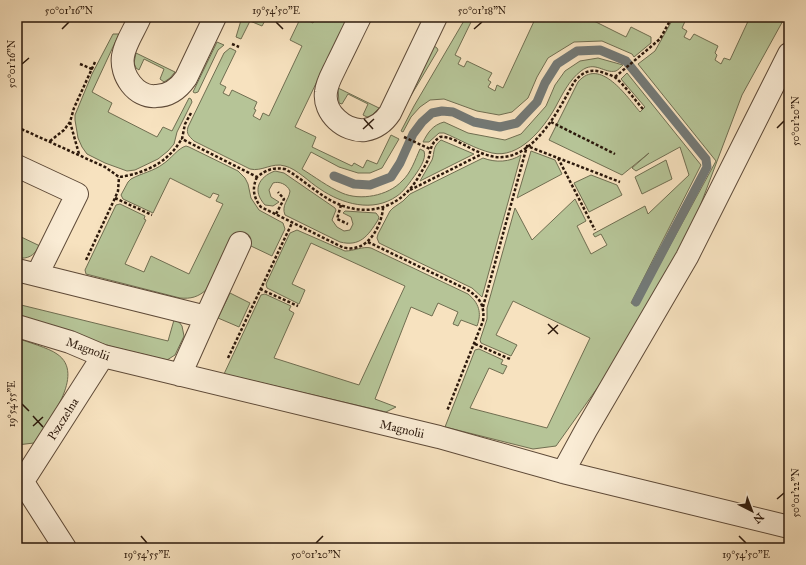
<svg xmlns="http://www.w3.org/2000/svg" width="806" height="565" viewBox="0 0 806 565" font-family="'IM FELL Great Primer',serif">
	<rect width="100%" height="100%" fill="#f7e2bf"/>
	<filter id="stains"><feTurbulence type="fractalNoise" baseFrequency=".005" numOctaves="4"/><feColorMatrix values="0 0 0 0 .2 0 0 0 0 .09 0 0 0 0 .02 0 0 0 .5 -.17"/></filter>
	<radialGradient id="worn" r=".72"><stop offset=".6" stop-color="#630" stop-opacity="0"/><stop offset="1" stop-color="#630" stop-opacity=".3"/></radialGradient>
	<path fill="#b6c497" stroke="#706e51" d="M 242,17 L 267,17 L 262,26 L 250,21 L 241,39 L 236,37 Z
		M 301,17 L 313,23 L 316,17 L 348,17 L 295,127 L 316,137 L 312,147 L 352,166 L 354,163 L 363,168 L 367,160 L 377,164 L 391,135 L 399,139 L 382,168 L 370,173 L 358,173 L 339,167 L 311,152 L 302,169 C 315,177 328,187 342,193 C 360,201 388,196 402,181 C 411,173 415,160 420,149 L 424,151 C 427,159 418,171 413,178 C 408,185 403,192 397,196 C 373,213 342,204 320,189 C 309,182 297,169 285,166 C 272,162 262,172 250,169 L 194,141 C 189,136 186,134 188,127 L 224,53 L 230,48 L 236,51 L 220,84 L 226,87 L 223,93 L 229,96 L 232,90 L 257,102 L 254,109 L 256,110 L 253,116 L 260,120 L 263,113 L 269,116 L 302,46 L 290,40 Z
		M 536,17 L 586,17 L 626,37 L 631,27 L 651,37 L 651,43 L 634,57 L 632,54 L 602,41 L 574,42 L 548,58 L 537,77 L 528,98 L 512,112 L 499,115 L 477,111 L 444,99 L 430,100 L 420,107 L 411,117 L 403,132 L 401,131 L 414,106 L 465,19 L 471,22 L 455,55 L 461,58 L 458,64 L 464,67 L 467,61 L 492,73 L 488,80 L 491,82 L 488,87 L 495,91 L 497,85 L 503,88 Z
		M 674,17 L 687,17 L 682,28 L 687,31 L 684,37 L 690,40 L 694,34 L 718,46 L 715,53 L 717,55 L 715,60 L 721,64 L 724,58 L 730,60 L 750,17 L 785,17 L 742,95 L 682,254 L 623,352 L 556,446 L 533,449 L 445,427 L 475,350 L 479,349 L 503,360 L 501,364 L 507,366 L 503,374 L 489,368 L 470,408 L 547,428 L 590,338 L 513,301 L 496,335 L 517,345 L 511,356 L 481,343 L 480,340 L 487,319 L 487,308 L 515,208 L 532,240 L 575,199 L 586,221 L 577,226 L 591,254 L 607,245 L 601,234 L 595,237 L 593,234 L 645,206 L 648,214 L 689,175 L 680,147 L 636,171 L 632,168 L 649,153 L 622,175 L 549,140 L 578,82 C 600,56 627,97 640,112 L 645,107 L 621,79 L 627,73 L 701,165 L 631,303 L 637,306 L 716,161 L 638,64 L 655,51 Z
		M 113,34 L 119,34 L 92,92 L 112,103 L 108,112 L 157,137 L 163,127 L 172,131 L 189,98 L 191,99 L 192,102 L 177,132 L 174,144 L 168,151 L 158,159 L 135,170 L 127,171 L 105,163 L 87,154 L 82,147 L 78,138 L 75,120 L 75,115 L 92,74 Z
		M 217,42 L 224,45 L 218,50 L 198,92 L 195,93 L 193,92 Z
		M 434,46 L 437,48 L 438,50 L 406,104 Z
		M 136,53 L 175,72 L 170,78 L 164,82 L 160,79 L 164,69 L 144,59 L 139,70 L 136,68 L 134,63 Z
		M 598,58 L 623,65 C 621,67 618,70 616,71 C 604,74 595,60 581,71 C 569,80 562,95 555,108 C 543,129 519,159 492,153 C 475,149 459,139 444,133 L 439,133 L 429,142 L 423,142 C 428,132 433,125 444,122 L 468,133 L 505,140 L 521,134 L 546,106 L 555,85 L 565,71 L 580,61 Z
		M 338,88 L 379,108 L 371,116 L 367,117 L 363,115 L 368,104 L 348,94 L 342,104 L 339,103 Z
		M 441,140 L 474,154 L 420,181 C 424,174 428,167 432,160 C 435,152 432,147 441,140 Z
		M 186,146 L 189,147 L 238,171 L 245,178 L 248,184 L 251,198 L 259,210 L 283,223 L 285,229 L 272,256 L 232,237 L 206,290 C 198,297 191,299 180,298 L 86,274 L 85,270 L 116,205 L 120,204 L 145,216 L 144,219 L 146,220 L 125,264 L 144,272 L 151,256 L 189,274 L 223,204 L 216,201 L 219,195 L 213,193 L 210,198 L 170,178 L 153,213 L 123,199 L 121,195 L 128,182 L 131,179 C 142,173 154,171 163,164 C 171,159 178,148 186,146 Z
		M 531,151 L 555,160 L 562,174 L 517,198 Z
		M 521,155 L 482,297 L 472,288 L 379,243 L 377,238 L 378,234 L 390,211 L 393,208 L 403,201 L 410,194 L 483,158 C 496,163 510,162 521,155 Z
		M 666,160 L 672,179 L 642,194 L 635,177 Z
		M 275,171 L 284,173 L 335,208 L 336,210 L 332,220 L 337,227 L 344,231 L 350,230 L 353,224 L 351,217 L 343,213 L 345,211 L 376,213 L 379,217 L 378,220 C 368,236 360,247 340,242 L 285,215 C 281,205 289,200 290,191 C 287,184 279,181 273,183 L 269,190 L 271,197 L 279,202 L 273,206 L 265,205 C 252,191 258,177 275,171 Z
		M 591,175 L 617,185 L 622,195 L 589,212 L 574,183 Z
		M 297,230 L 345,251 C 354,251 363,246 371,248 L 468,294 C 479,303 482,313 477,326 L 461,320 L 458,326 L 453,324 L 458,312 L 438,303 L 432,316 L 411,307 L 375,399 L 396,407 L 386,412 L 224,374 L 261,295 L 265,294 L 291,306 L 289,310 L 294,313 L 274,358 L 359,385 L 405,286 L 311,243 L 292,284 L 305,290 L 299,304 L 267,288 L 266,284 L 288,237 L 290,233 Z
		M 17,235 L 40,246 C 33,256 29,259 17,258 Z
		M 230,293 L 250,303 L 239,327 L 218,318 Z
		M 17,304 L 168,341 L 174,320 L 179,322 L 182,326 L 184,336 L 175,355 L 167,360 L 113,347 L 17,317 Z
		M 17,338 C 27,342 49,348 57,354 C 87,374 47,423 34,443 L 17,445 Z"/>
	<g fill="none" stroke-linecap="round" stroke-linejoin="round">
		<path stroke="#737976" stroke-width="9" d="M 334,176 L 354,184 L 370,185 L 391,177 L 400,163 L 413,134 L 422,122 L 432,113 L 442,111 L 453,112 L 474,122 L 500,127 L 517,123 L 537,102 L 545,83 L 557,64 L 577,51 L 600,50 L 626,61 L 706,159 L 707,167 L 636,302"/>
		<defs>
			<path id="minor" d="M 140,17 C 135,29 125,43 123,56 C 120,75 136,98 156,96 C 169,96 179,88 186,78 L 215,17
				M 360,17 C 352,33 345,48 337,64 C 333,73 327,82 326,92 C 323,113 345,132 365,130 C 376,128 384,122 390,113 L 436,17
				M 17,166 L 77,194 L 37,275
				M 17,270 L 206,317 L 240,243
				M 17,326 L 70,342 L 103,356 L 439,437 L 563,472 L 789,527
				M 180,375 L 206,317
				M 563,472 L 586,430 L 687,257 L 789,54
				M 17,473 L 65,548
				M 23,481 L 103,356"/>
		</defs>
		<use href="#minor" stroke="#5e4a38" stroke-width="24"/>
		<path stroke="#2b180b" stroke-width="2.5" stroke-dasharray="3 2" stroke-linecap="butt" d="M 232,44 L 239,47
			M 80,64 L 92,69
			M 615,77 L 660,39 L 672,17
			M 191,113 L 185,124 L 182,139 L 257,177 C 266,170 273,167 285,169 C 301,178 314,191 330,200 C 364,219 400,210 419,176 C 422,171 427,163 429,157 C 431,148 431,143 440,137 C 448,135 466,146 474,150 C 483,154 493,158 503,157 C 536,155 560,108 574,82 C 584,70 593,68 607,74 C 610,75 613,76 616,78 C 626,87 634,99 643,109
			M 70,122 L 79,154
			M 551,122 L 615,154
			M 17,127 L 105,167 L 119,177 C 136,175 158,167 170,154 C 175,150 178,144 182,139
			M 404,137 L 430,149
			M 50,141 L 64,130 L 70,122 L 74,108 L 95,62
			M 558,158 L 595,230
			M 257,177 C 252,188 253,197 261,207 L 342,247 C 345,248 350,249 354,248 C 371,246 382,223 383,208
			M 410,190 L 482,154
			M 115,198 L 152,215
			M 341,205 L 337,219 L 348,224
			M 276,214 L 284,199 L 278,192
			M 368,242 L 466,289 C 480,297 485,306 483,321 L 447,411
			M 86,260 L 115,198 L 118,191 L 119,177
			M 260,289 L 298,306
			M 483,307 L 527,146 L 620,182
			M 475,344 L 510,359
			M 228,358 L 292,223"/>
		<use href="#minor" stroke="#faecd5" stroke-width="22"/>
	</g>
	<path fill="none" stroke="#2b180b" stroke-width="1.5" d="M 276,22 L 283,29M 62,29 L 69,22M 474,29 L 482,22M 22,64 L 29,58M 364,119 L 373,129M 777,128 L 784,121M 363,129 L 374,119M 548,324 L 558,334M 548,334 L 558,325M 22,404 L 29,411M 33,416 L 43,427M 33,426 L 43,417M 777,499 L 784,493M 141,536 L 147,543M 739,536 L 746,543M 316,543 L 323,536"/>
	<g text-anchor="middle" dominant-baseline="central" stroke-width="3.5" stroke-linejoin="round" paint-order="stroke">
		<g font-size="12" fill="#2b180b" stroke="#faecd5">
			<text transform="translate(88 349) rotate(20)">Magnolii</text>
			<text transform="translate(63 419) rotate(-58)">Pszczelna</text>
			<text transform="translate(402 429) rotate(13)">Magnolii</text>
		</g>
	</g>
	<rect width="806" height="565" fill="none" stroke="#f7e2bf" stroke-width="44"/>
	<g transform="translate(752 511) rotate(138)" stroke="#faecd5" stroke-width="3" paint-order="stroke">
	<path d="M0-3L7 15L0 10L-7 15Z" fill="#2b180b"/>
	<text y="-6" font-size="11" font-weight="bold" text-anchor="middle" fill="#2b180b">N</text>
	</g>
	<rect x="22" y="22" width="762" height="521" fill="none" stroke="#2b180b" stroke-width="1.5"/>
	<g font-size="10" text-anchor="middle" fill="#2b180b">
		<text x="69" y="14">50°01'16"N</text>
		<text x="276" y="14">19°54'50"E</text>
		<text x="482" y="14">50°01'18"N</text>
		<text transform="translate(11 64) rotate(-90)" y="4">50°01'16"N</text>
		<text transform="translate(795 121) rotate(-90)" y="4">50°01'20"N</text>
		<text transform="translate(11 404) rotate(-90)" y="4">19°54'55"E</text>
		<text transform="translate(795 493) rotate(-90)" y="4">50°01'22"N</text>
		<text x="147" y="558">19°54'55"E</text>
		<text x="316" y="558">50°01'20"N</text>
		<text x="746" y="558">19°54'50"E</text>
	</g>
	<rect width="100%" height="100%" filter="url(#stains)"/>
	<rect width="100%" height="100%" fill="url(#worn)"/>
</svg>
